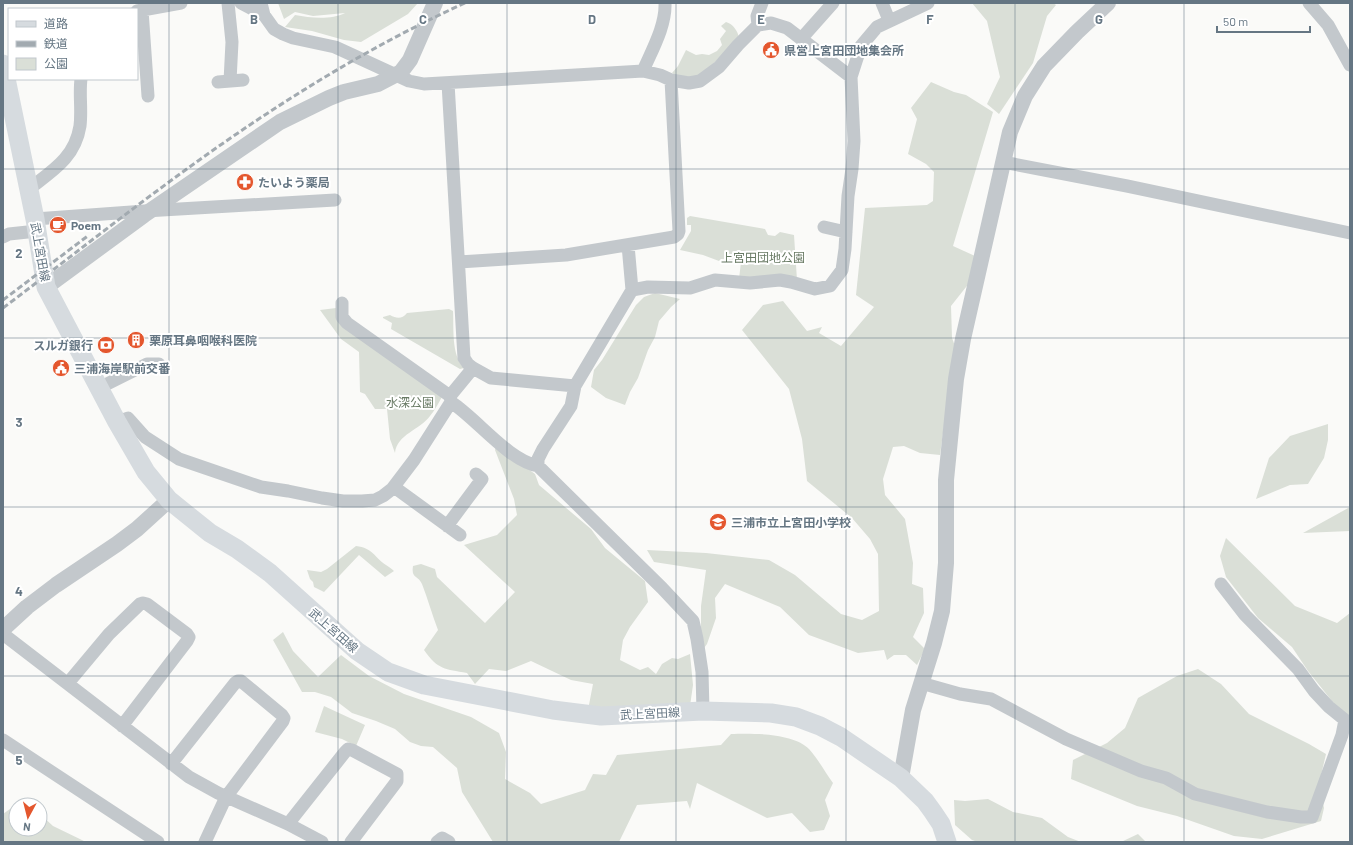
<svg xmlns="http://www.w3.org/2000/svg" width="1353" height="845" viewBox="0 0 1353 845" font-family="Barlow,'Noto Sans JP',sans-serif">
	<rect width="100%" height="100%" fill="#fafaf8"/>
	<path fill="#dadfd7" d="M 278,3 L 418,3 L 408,14 L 361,42 L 344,40 L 312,31 L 285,27 L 295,15 C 311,18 331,20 345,13 L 313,16 L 295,12 L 284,19 Z
		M 972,3 L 1053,3 L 1056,5 L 1047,16 L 1033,63 L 999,114 L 987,104 L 1000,77 L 987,21 Z
		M 726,22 C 733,24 738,31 739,38 L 701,76 L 679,77 L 672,73 L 678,66 L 686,50 L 696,55 L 702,54 L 709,55 L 717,51 L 722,45 L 720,39 L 726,31 L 721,26 Z
		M 931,82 L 954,92 L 966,95 L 993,112 L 953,246 L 975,256 L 970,282 L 951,306 L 952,338 L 955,346 L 940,455 L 920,453 L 904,446 L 893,447 L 883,479 L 885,495 L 905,519 L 913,563 L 912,584 L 923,588 L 924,613 L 913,637 L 925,649 L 917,665 L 906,655 L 894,655 L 887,660 L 884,650 L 858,653 L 809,635 L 780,607 L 725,584 L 715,598 L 716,618 L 707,644 L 704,648 L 701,647 L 701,606 L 706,570 L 654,562 L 647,550 L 706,553 L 769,560 L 795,575 L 841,614 L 862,620 L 879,611 L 878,554 L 870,539 L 852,518 L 807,481 L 802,439 L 789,389 L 742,330 L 763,305 L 783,301 L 807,331 L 822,327 L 819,333 L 841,346 L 874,307 L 856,295 L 865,208 L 927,205 L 933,201 L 934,172 L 926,164 L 908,154 L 917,119 L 911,108 Z
		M 690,216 L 765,229 L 768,235 L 775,236 L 780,232 L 794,235 L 797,280 L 739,279 L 741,262 L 721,259 L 719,261 L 703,255 L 680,250 L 691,231 L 691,225 L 687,225 L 687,218 Z
		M 655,293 L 680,299 L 671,307 L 659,321 L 655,337 L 648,350 L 638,378 L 630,392 L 625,405 L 606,398 L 591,387 L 594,370 L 602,360 L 636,305 L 644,297 Z
		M 336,308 L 443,395 C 439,402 435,410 430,416 C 420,430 397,434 395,453 L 390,439 L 387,409 L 375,409 L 365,394 L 360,392 L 359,352 L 341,339 L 320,310 Z
		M 449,309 L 453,311 C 454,328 451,355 464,368 L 460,369 L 391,329 L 392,323 L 383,318 L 383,317 L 390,315 C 397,319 402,319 407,313 Z
		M 1328,424 L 1328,440 L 1324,458 L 1308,484 L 1290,485 L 1256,499 L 1269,458 L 1290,436 Z
		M 496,446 L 535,474 L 539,485 L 591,529 L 605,548 L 645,581 L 648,602 L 630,627 L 623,640 L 620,660 L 640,670 L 648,667 L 656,674 L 662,664 L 672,658 L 678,659 L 690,654 L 693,685 L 690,706 L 588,710 L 593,684 L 571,680 L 531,661 L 506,671 L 489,669 L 475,684 L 467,673 C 445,669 438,670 424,650 L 438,630 C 432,615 428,599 422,584 C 418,575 411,579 413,566 L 421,564 L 435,569 L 437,577 L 485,623 L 515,592 L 464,545 L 497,535 L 517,515 L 514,499 L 495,450 Z
		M 1350,507 L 1350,531 L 1303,533 Z
		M 1226,538 L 1295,606 L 1337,623 L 1350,613 L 1350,720 L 1340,711 L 1308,671 L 1292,647 L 1258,618 L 1226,577 L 1220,556 Z
		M 356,546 C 373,548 374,557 386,565 C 389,567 392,569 394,571 L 385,577 L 359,555 L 324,592 L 314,587 L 313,582 L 310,579 L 307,570 L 321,572 L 327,569 Z
		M 283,632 L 293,651 L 318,677 L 341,655 L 369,676 L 404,694 L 471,717 L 499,733 L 506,752 L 505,779 L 530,793 L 541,804 L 585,790 L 593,774 L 606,775 L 617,755 L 721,745 L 731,734 C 751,733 794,733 809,749 C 818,759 825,772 833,783 L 825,800 L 830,816 L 824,830 L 810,832 L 792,813 L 767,818 L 697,783 L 690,809 L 687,801 L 637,805 L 619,842 L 493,842 L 462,792 L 457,768 L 433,747 L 421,746 L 410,742 L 395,729 L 376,721 L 352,713 L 331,697 L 315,692 L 302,692 L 273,640 Z
		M 1198,669 L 1221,684 L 1249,714 L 1309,744 L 1326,754 L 1319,784 L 1324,808 L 1321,821 L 1262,839 L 1234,836 L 1177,816 L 1137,806 L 1071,779 L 1073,760 L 1107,743 L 1125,728 L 1138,698 L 1177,676 Z
		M 324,706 L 365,725 L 356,746 L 342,739 L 315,732 Z
		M 988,799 L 1013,812 L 1042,818 L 1068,837 L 1081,842 L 978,842 L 972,840 L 955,825 L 954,800 L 965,801 Z
		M 14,806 L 16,806 L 16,829 L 40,829 L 40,814 L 53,826 L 86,842 L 3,842 L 3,814 Z
		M 1138,834 L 1146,842 L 1121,842 Z"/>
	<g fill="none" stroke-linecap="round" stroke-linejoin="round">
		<path stroke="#c3c8cc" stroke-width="13" d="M 228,3 L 232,42 L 230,81
			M 241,3 L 264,15
			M 261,3 L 264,15 L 274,29 L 283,34 L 293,38 L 335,47 L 409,81 L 424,84 L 643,71 L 660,75 L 671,80 L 689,83 L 700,81 L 719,67 L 738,45 L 758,25 L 771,23 L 787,28 L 851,77 L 861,46 L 877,27 L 928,3
			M 882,3 L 889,20
			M 1309,3 L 1328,25 L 1350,65
			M 142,10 L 148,96
			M 137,11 L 181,3
			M 758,25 L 757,16 L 762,3
			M 801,39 L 833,3
			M 643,71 C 652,50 666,26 665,3
			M 218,82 L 243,80
			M 448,83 L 464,358 L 468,364 L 473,368 L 491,378 L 575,386
			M 1003,162 L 1127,186 L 1350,233
			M 29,189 C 52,171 75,158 80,126 C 82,110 79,94 81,79
			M 35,219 L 145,211 L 335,200
			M 824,227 L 846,232
			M 3,237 L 9,234 L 37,231
			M 628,245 L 632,290 L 575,386 L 571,406 L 543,449 L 538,459 L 538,466 L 662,588 L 693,621 L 697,639 L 702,672 L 703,711
			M 459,262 L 566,255 L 674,237 L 678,234 L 679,231 L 671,80
			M 632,290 L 648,287 L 690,288 L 715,280 L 750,283 L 780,280 L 791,282 L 815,289 L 830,286 L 842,270 L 845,249 L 848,196 L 852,169 L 854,141 L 851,77
			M 342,303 L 342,317 L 347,323 L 450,396
			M 99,388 L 147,364 L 159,364
			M 451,402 C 478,420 508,460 538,466
			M 117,422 L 128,418 L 145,437 L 179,459 L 261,487 L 288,491 L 322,498 L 343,501 L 362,501 L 375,500 L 383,496 L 392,489 L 414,460 L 451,402 L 450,396 L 473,368
			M 394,487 L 460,535
			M 447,526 L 482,479 L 476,474
			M 3,634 L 189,777 L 218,793 L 288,824 L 322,842
			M 68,683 L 109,634 L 140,604 L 143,603 L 147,604 L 187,634 L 189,637 L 187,641 L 122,726
			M 921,683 L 960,694 L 991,699 L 1066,739 L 1141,771 L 1166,778 L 1195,794 L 1267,812 L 1301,817 L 1312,817 L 1342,735 L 1345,720 L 1329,707 L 1314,691 L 1298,669 L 1245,615 L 1221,584
			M 3,740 L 158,842
			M 171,764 L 235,683 L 238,681 L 241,681 L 282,715 L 284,718 L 283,721 L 226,797 L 205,842
			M 288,824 L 345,752 L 348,749 L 352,750 L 397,774 L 397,781 L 351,842
			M 437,842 L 442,838 L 449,842"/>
		<path stroke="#c3c8cc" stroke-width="16" d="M 46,287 L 144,215 L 280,122 L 329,98 L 344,92 L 378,84 L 401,72 L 410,60 L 435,3
			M 3,629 L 27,607 L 56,585 L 117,544 L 137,529 L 169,500
			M 901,778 L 913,710 L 934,643 L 942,611 L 946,563 L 946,480 L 956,379 L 963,339 L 1010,132 L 1025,96 L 1044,66 L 1077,32 L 1108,3"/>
		<path stroke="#d6dbdf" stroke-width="19" d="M 3,64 L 35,219 L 46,287 L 117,422 L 146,472 L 169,500 L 210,533 L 237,549 L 270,573 L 357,651 L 388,672 L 424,685 L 553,710 L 601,716 L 703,711 L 771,713 L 796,717 L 820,726 L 841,737 L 901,778 L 925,801 L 933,812 L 941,824 L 947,842"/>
		<path stroke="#a2aab0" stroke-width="3" stroke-dasharray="6 3" stroke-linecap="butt" d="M 3,300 L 89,235
			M 3,308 C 59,266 113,223 169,182 C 261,114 361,50 465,3"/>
	</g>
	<path fill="none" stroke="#657683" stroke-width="1" stroke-opacity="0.55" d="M 169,3 L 169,842M 338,3 L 338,842M 507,3 L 507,842M 676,3 L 676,842M 846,3 L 846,842M 1015,3 L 1015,842M 1184,3 L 1184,842M 3,169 L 1350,169M 3,338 L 1350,338M 3,507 L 1350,507M 3,676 L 1350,676"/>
	<defs>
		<symbol id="civic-disc" viewBox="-11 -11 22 22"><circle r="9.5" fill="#e4572e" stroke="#fff"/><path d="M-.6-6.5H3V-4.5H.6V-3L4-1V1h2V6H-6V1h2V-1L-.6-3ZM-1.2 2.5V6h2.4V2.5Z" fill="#fff"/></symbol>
		<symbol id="pharmacy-disc" viewBox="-11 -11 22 22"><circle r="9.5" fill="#e4572e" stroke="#fff"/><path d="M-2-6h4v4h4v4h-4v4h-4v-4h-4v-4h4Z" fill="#fff"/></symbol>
		<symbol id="cafe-disc" viewBox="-11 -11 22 22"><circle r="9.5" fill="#e4572e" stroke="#fff"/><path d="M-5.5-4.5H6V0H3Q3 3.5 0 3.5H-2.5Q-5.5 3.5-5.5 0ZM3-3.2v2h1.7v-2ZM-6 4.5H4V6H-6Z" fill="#fff"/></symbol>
		<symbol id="building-disc" viewBox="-11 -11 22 22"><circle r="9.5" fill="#e4572e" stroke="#fff"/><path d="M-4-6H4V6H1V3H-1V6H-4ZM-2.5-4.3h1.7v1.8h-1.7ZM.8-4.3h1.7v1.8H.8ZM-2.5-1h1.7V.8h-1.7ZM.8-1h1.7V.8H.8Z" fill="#fff"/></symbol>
		<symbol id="bank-disc" viewBox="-11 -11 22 22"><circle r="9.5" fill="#e4572e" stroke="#fff"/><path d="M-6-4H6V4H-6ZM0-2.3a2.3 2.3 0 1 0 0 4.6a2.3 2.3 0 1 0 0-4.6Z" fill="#fff"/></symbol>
		<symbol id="school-disc" viewBox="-11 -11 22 22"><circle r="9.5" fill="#e4572e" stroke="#fff"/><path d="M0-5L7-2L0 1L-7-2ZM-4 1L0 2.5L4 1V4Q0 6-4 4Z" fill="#fff"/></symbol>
	</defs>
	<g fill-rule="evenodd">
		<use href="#civic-disc" x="761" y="40" width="20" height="20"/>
		<use href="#pharmacy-disc" x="235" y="172" width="20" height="20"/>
		<use href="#cafe-disc" x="48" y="215" width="20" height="20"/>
		<use href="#building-disc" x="126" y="330" width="20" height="20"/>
		<use href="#bank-disc" x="96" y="335" width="20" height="20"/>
		<use href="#civic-disc" x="51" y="358" width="20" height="20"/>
		<use href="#school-disc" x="708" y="512" width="20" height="20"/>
	</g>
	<g text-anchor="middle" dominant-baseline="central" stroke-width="4" stroke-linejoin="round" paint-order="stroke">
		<g font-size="12" font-weight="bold" fill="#657683" stroke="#fff" text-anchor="start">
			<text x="784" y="50">県営上宮田団地集会所</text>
			<text x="258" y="182">たいよう薬局</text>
			<text x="71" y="225">Poem</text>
			<text x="149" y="340">栗原耳鼻咽喉科医院</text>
			<text x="93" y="345" text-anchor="end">スルガ銀行</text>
			<text x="74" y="368">三浦海岸駅前交番</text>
			<text x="731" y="522">三浦市立上宮田小学校</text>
		</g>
		<g font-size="12" fill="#657683" stroke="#fff">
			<text transform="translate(41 252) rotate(80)">武上宮田線</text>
			<text transform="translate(334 630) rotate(41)">武上宮田線</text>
			<text transform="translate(650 713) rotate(-3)">武上宮田線</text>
		</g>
		<g font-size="12" fill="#687a64" stroke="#fff">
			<text x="763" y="257">上宮田団地公園</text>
			<text x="410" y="402">水深公園</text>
		</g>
	</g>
	<g font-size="13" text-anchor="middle" font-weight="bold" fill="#657683" stroke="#fff" stroke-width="4" stroke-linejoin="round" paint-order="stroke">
		<text x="254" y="24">B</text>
		<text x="423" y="24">C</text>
		<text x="592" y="24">D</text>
		<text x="761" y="24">E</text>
		<text x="930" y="24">F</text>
		<text x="1099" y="24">G</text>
		<text x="19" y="258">2</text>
		<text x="19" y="427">3</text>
		<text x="19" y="596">4</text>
		<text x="19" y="765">5</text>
	</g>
	<rect width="1353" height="845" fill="none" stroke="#657683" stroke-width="8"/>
	<rect x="8" y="8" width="130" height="72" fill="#ffffff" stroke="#c1c8cd"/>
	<rect x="16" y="21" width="20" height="6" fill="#d6dbdf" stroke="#c1c8cd"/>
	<text x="44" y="28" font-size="12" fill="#657683">道路</text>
	<rect x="16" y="41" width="20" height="6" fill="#a2aab0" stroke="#c1c8cd"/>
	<text x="44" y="48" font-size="12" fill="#657683">鉄道</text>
	<rect x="16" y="58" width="20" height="12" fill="#dadfd7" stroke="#c1c8cd"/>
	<text x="44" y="68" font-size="12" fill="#657683">公園</text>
	<g transform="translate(28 817) rotate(187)"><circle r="19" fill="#ffffff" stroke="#c1c8cd"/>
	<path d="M0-3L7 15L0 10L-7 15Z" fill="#e4572e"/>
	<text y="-6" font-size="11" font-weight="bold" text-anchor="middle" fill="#657683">N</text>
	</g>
	<path d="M1217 26v6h93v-6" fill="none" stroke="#657683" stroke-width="2"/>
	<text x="1223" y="26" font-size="12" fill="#657683" stroke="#ffffff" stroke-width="3" paint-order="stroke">50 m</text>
</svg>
